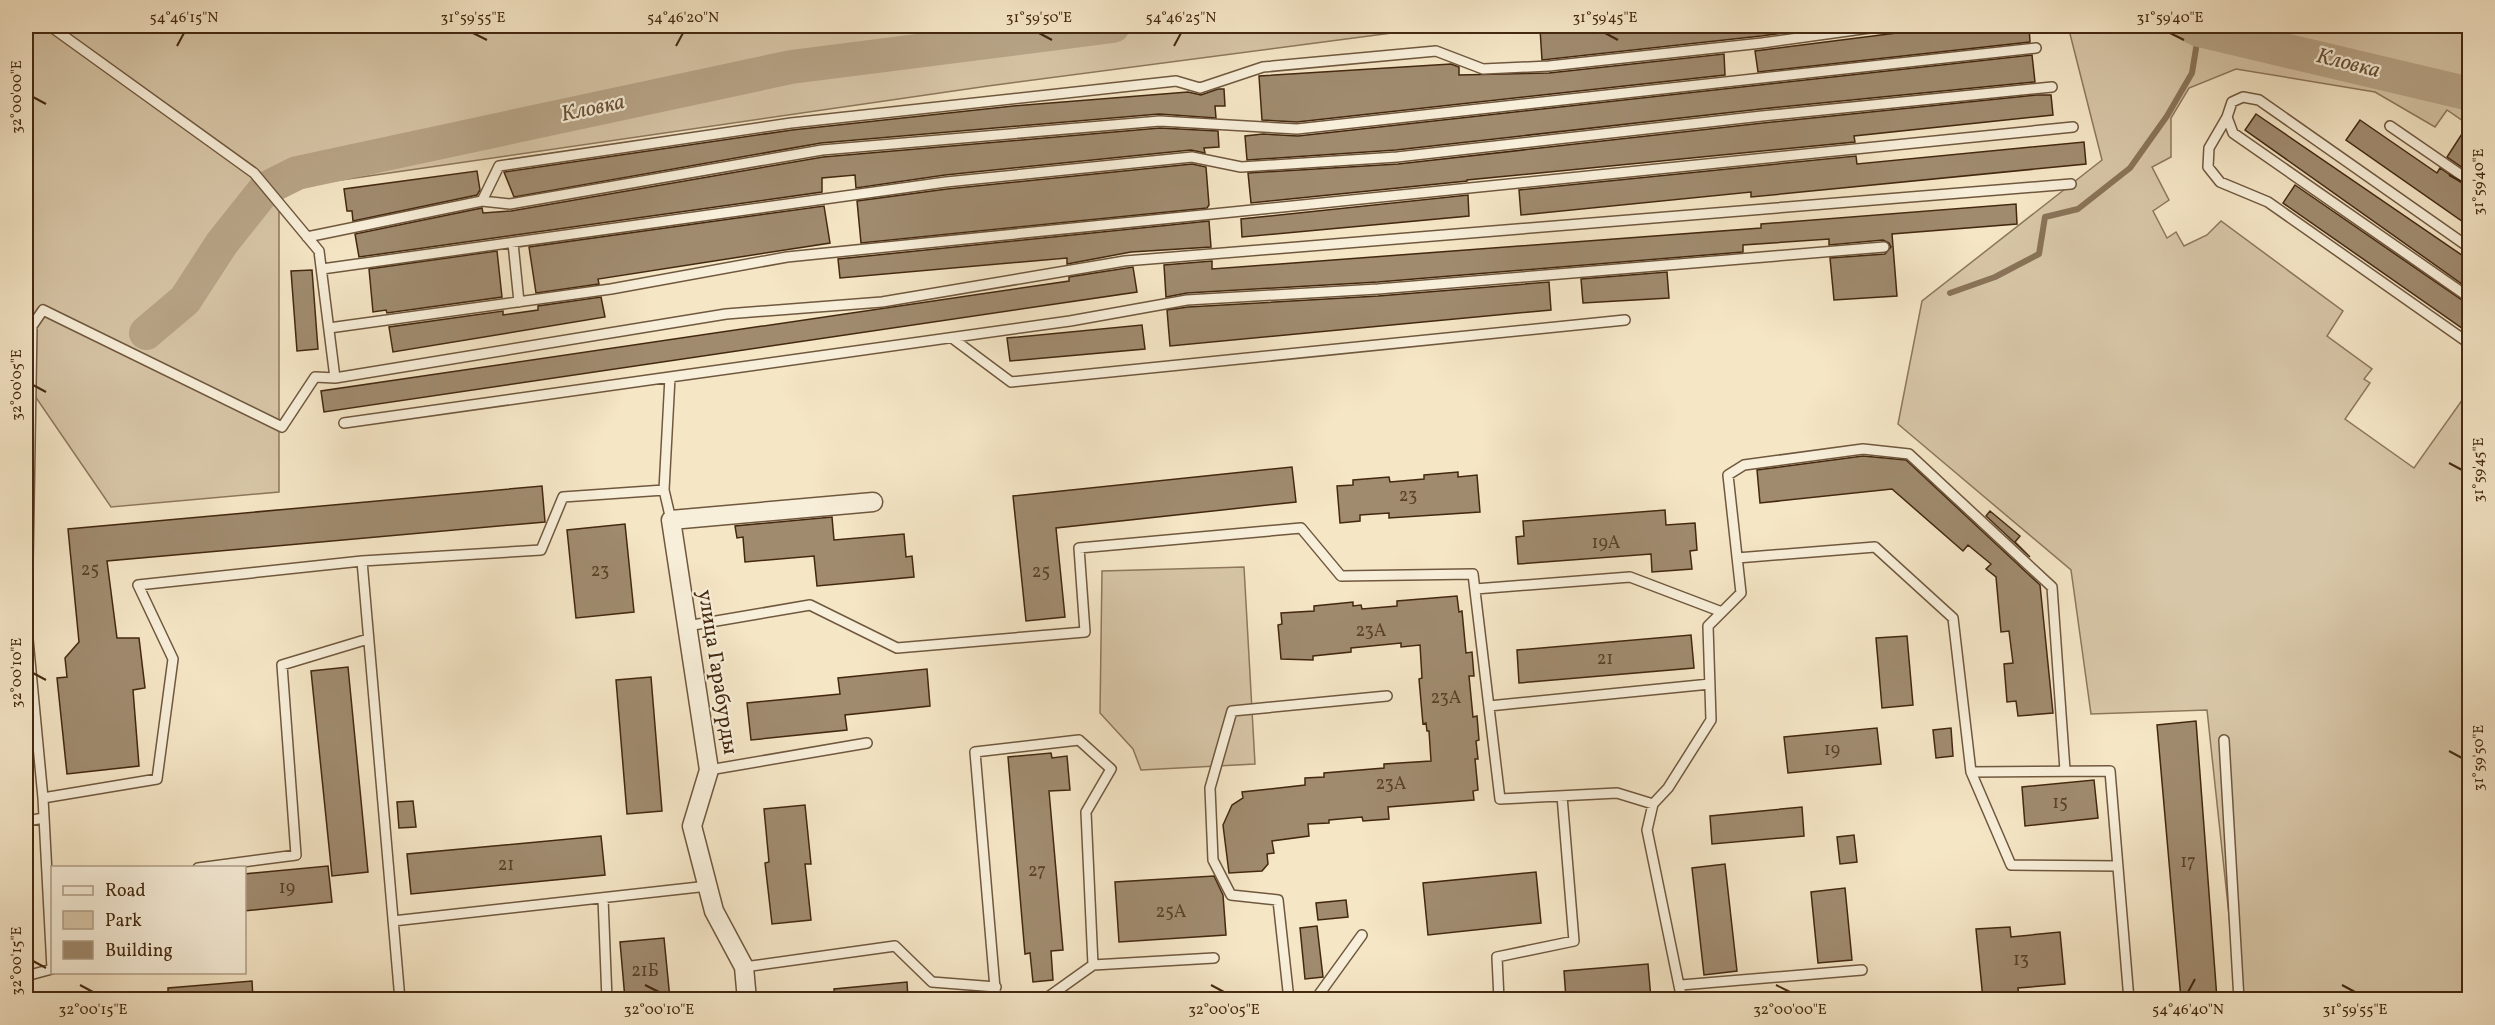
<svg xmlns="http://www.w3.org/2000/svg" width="2495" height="1025" viewBox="0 0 2495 1025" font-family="Vollkorn,serif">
	<rect width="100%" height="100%" fill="#f5e6c6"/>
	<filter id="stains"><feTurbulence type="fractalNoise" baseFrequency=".00333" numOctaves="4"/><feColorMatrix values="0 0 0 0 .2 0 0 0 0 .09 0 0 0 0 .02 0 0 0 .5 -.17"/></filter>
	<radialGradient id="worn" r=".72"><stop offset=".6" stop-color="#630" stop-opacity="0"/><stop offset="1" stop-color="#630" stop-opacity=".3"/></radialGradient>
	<path fill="#d7c6a7" stroke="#8d775c" stroke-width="1.5" d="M 26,26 L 1445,26 L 988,86 L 279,189 L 279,492 L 111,507 L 26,383 Z
		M 2068,26 L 2469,26 L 2469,125 L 2447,110 L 2435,127 L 2375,92 L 2236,69 L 2189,88 L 2171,118 L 2171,157 L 2152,167 L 2169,200 L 2153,211 L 2167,238 L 2176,232 L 2184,246 L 2207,235 L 2221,221 L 2343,311 L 2327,336 L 2372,369 L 2364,379 L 2370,383 L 2345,419 L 2414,468 L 2465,396 L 2469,399 L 2469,999 L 2238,999 L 2207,710 L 2091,714 L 2071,570 L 1898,424 L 1922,301 L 2102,160 Z
		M 1244,567 L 1255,764 L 1141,770 L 1133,749 L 1100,713 L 1102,571 Z"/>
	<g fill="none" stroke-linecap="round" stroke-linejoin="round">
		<path stroke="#897358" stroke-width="6" d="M 1950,293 L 1995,277 L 2039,254 L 2045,217 L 2078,209 L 2130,168 L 2167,116 L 2192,73 L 2199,30"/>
		<path stroke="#b8a588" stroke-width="34" d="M 2191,26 L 2199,30 L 2470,94
			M 146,333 L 185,300 L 222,243 L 265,189 L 297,173 L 791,67 L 1113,26"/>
	</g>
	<path fill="#a08b6f" stroke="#432810" stroke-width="1.5" d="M 1593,26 L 1834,26 L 1761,36 L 1542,60 L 1540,29 Z
		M 1952,26 L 2029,26 L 2030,42 L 1758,72 L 1755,51 Z
		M 1724,54 L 1725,75 L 1297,122 L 1262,120 L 1259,76 L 1451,64 L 1459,67 L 1459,75 L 1549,73 Z
		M 2032,55 L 2035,82 L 1761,109 L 1396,150 L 1247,160 L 1245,136 L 1263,134 L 1298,136 Z
		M 1218,89 L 1224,89 L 1225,106 L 1215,106 L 1216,118 L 1159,114 L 821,143 L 514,197 L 504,172 L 792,130 L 1013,106 L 1188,92 L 1201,95 Z
		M 2036,95 L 2051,95 L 2053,115 L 1854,136 L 1855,142 L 1467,180 L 1467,181 L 1251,203 L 1248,173 L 1398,164 L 1763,123 Z
		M 2256,114 L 2469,260 L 2469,289 L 2245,130 Z
		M 2360,120 L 2437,173 L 2440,168 L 2469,188 L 2469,226 L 2346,140 Z
		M 2469,123 L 2469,172 L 2447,157 Z
		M 1160,128 L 1218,131 L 1219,147 L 1204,148 L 1205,153 L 1191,150 L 945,175 L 856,188 L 855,175 L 822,178 L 822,192 L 359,257 L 355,234 L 482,208 L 483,213 L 511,211 L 823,157 Z
		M 2084,142 L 2086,164 L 1751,197 L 1751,192 L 1521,215 L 1519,190 L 1856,156 L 1857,164 Z
		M 1192,164 L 1206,167 L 1209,205 L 1207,208 L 861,243 L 857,201 L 947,189 Z
		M 477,171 L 480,190 L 477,195 L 353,221 L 352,211 L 347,211 L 344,189 Z
		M 2295,185 L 2469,305 L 2469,333 L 2283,203 Z
		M 1468,195 L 1469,216 L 1242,237 L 1241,219 Z
		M 2016,204 L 2017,224 L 1892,234 L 1897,296 L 1834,300 L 1830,258 L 1885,254 L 1891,247 L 1889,243 L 1883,240 L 1829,245 L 1829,239 L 1743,245 L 1743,252 L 1378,282 L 1187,293 L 1166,297 L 1164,265 L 1212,261 L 1212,269 L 1761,228 L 1761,224 Z
		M 824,206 L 830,243 L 598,279 L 599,284 L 536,293 L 529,247 Z
		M 1209,221 L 1211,247 L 1131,252 L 1067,264 L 1067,258 L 840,278 L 838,259 Z
		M 497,251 L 502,297 L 387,313 L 386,310 L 373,312 L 369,269 Z
		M 1133,267 L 1137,292 L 324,412 L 321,391 L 1069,281 L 1069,277 Z
		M 312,270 L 318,349 L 297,351 L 291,271 Z
		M 1667,272 L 1669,298 L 1583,303 L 1581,279 Z
		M 1549,282 L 1551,310 L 1170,346 L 1167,310 L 1188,307 L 1378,296 Z
		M 601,297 L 605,317 L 393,352 L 389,327 L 503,311 L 503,315 L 538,310 L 538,306 Z
		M 1142,325 L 1145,349 L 1010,361 L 1007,338 Z
		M 1863,456 L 1906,460 L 2040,585 L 2053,713 L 2018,716 L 2016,701 L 2007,702 L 2004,664 L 2013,663 L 2009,631 L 2001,632 L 1996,577 L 1986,569 L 1991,564 L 1968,545 L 1963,551 L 1892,489 L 1760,503 L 1757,470 Z
		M 1292,467 L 1296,502 L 1056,528 L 1065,617 L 1026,621 L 1013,496 Z
		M 1458,472 L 1458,477 L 1477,475 L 1480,512 L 1389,518 L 1389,513 L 1360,515 L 1360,521 L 1340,523 L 1337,486 L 1353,485 L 1353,480 L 1389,477 L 1390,482 L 1424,479 L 1424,475 Z
		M 542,486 L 545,522 L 107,561 L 117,638 L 139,638 L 145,688 L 133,690 L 139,766 L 67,774 L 57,678 L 67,677 L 65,658 L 79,642 L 68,529 Z
		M 1665,510 L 1666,525 L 1695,523 L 1697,550 L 1690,551 L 1692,569 L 1652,572 L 1651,554 L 1518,564 L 1516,537 L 1524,536 L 1523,521 Z
		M 1990,511 L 2020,536 L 2015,542 L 2030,557 L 1986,516 Z
		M 832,517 L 834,540 L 904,534 L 906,557 L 912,556 L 914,577 L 817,586 L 814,556 L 745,562 L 743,537 L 737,538 L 735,526 Z
		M 625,524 L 634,612 L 576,618 L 567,530 Z
		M 1457,596 L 1459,612 L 1462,611 L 1466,653 L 1472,652 L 1474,676 L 1469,676 L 1473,717 L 1477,716 L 1479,740 L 1476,741 L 1478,759 L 1475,759 L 1478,790 L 1473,791 L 1474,800 L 1388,807 L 1389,819 L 1363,821 L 1362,817 L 1329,820 L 1329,823 L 1308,824 L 1309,836 L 1272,841 L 1274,853 L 1267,854 L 1268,864 L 1262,871 L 1229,873 L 1223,825 L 1232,805 L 1243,798 L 1242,792 L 1305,785 L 1305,778 L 1324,777 L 1324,773 L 1384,768 L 1384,764 L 1431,761 L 1429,731 L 1427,731 L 1426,723 L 1423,724 L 1419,679 L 1422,678 L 1420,645 L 1401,647 L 1401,643 L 1351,648 L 1351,652 L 1313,656 L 1313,660 L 1281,659 L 1278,625 L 1282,624 L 1281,613 L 1314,611 L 1314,606 L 1353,602 L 1353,606 L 1361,605 L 1362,609 L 1397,606 L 1397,601 Z
		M 1691,635 L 1694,668 L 1519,683 L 1517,650 Z
		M 1907,636 L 1913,705 L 1882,708 L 1876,638 Z
		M 348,667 L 368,872 L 332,876 L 311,671 Z
		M 927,669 L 930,706 L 845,715 L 847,730 L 751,740 L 747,703 L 840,694 L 838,678 Z
		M 651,677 L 662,811 L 627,814 L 616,680 Z
		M 2196,721 L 2217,999 L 2181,999 L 2157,725 Z
		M 1877,728 L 1881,764 L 1788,773 L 1784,737 Z
		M 1951,728 L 1953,756 L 1936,758 L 1933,730 Z
		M 1051,753 L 1052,758 L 1067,756 L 1070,790 L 1049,791 L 1063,950 L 1051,951 L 1053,980 L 1033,982 L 1030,953 L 1025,954 L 1008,757 Z
		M 2094,780 L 2098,818 L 2025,826 L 2022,787 Z
		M 413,801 L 416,827 L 399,828 L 397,802 Z
		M 805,805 L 811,864 L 805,864 L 811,920 L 772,924 L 765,863 L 769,862 L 764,809 Z
		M 1802,807 L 1804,836 L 1712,844 L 1710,816 Z
		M 1854,835 L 1857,862 L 1840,864 L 1837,837 Z
		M 601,836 L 605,875 L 411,894 L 407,854 Z
		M 1725,864 L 1737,971 L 1704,975 L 1692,868 Z
		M 328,866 L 332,902 L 244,911 L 244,874 Z
		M 1536,872 L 1541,923 L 1428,935 L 1423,883 Z
		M 1214,876 L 1223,895 L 1226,935 L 1119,942 L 1115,882 Z
		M 1845,888 L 1852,960 L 1818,963 L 1811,892 Z
		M 1346,900 L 1348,917 L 1318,920 L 1316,903 Z
		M 1317,926 L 1323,977 L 1305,979 L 1300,928 Z
		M 2010,927 L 2011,937 L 2060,932 L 2065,984 L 2018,988 L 2019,999 L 1983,999 L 1976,929 Z
		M 664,938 L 670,999 L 625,999 L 620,942 Z
		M 1648,964 L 1651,999 L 1566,999 L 1564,971 Z
		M 252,981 L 253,999 L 168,999 L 168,988 Z
		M 907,982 L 908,999 L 835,999 L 834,989 Z"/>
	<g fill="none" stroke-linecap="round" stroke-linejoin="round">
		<defs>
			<path id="lane" d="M 50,26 L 254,173 L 319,251 L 335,378 L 726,314 L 882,302 L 1125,261 L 2071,184
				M 2227,117 L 2209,148 L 2208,167 L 2220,182 L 2268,202 L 2470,344
				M 2390,126 L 2470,181
				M 482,201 L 510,204 L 822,150 L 1160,121 L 1297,129 L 2036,48
				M 307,237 L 482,201 L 499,166 L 791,123 L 1176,81 L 1200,88 L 1263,67 L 1436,51 L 1483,69 L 1549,66 L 1762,43 L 1884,26
				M 513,243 L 519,302
				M 2470,248 L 2259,100 L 2243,97 L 2232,102 L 2227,117 L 2233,133 L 2470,298
				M 322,269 L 946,182 L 1192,157 L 1241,167 L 1397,157 L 1762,116 L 2052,87
				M 329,328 L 611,289 L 787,257 L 2073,127
				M 952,338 L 1011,382 L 1625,320
				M 344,423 L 670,377
				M 664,490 L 670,377 L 1070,321 L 1187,300 L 1378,289 L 1884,247
				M 1737,558 L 1875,547 L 1953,618 L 1971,772 L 2110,771 L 2129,1000
				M 362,561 L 400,1000
				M 1475,589 L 1630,577 L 1722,612
				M 26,618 L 43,798 L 52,969
				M 27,619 L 32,326 L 43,310 L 282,427 L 315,377 L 335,378
				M 687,626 L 810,605 L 897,648 L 1085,632 L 1079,548 L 1301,528 L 1341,576 L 1473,574 L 1500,799 L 1617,793 L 1653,804
				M 1489,706 L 1710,684
				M 2224,740 L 2239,1000
				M 709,770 L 867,743
				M 1971,772 L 2011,865 L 2118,866
				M 43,798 L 157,779 L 173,659 L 138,585 L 362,561 L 541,550 L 563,497 L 664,490 L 671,520
				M 26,821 L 44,818
				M 198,868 L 296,855 L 282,665 L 368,639
				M 603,898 L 607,1000
				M 393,921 L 708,886
				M 1093,965 L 1214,958
				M 744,967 L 895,946 L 932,982 L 996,987
				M 26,976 L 52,969
				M 1681,985 L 1862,970
				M 996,1000 L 975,752 L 1079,740 L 1111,769 L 1086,812 L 1093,965 L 1044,1000
				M 1289,1000 L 1278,900 L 1231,895 L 1213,860 L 1210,788 L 1232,711 L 1387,696
				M 1315,1000 L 1362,935
				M 1499,1000 L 1497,957 L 1574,941 L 1562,796
				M 1682,1000 L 1647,830 L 1653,804 L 1668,788 L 1711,720 L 1708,626 L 1741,593 L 1728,475 L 1744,465 L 1863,449 L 1909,454 L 2052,587 L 2065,770"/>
			<path id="street" d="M 747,1000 L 744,967 L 714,911 L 692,826 L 709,770 L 671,520 L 873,502"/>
		</defs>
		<use href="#lane" stroke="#70583e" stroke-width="12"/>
		<use href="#street" stroke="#70583e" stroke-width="21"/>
		<use href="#lane" stroke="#f8efda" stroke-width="9"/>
		<use href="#street" stroke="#f8efda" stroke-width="18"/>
	</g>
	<path fill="none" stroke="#432810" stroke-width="2" d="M 473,33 L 487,40M 1039,33 L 1052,40M 1605,33 L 1618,40M 2170,33 L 2184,40M 177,46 L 184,33M 676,46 L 683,33M 1174,46 L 1181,33M 33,97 L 46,104M 2449,175 L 2462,182M 33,385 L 46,392M 2449,463 L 2462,470M 33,673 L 46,680M 2449,751 L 2462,758M 33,961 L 46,968M 80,985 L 93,992M 645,985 L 659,992M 1211,985 L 1224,992M 1776,985 L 1790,992M 2342,985 L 2355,992M 2188,992 L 2195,979"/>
	<g text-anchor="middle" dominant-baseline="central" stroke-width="4.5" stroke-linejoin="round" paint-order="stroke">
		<g font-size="18" fill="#5a4128">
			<text x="1408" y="496">23</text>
			<text x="1606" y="543">19А</text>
			<text x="90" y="570">25</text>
			<text x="600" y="571">23</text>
			<text x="1041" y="572">25</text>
			<text x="1371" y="631">23А</text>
			<text x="1605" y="659">21</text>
			<text x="1446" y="698">23А</text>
			<text x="1832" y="750">19</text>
			<text x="1391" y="784">23А</text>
			<text x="2060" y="803">15</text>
			<text x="2188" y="862">17</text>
			<text x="506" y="865">21</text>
			<text x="1037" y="871">27</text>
			<text x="287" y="888">19</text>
			<text x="1171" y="912">25А</text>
			<text x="2021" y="960">13</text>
			<text x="645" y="971">21Б</text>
		</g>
		<g font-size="21" fill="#432810" stroke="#f8efda">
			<text transform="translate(717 672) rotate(81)">улица Гарабурды</text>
		</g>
		<g font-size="22" font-style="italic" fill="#664e34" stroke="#f8efda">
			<text transform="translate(2348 64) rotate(14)">Кловка</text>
			<text transform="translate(593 109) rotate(-12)">Кловка</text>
		</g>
	</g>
	<rect width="2495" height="1025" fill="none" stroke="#f5e6c6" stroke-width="66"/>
	<rect x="51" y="866" width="195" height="108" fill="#f8efda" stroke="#b09f89" stroke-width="1.5"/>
	<rect x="63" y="886" width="30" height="9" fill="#f8efda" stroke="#b09f89" stroke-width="1.5"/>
	<text x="105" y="896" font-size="18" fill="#432810">Road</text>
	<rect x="63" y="911" width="30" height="18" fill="#d7c6a7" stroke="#b09f89" stroke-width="1.5"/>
	<text x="105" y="926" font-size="18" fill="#432810">Park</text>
	<rect x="63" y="941" width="30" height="18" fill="#a08b6f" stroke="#b09f89" stroke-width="1.5"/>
	<text x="105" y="956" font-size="18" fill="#432810">Building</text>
	<rect x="33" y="33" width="2429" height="959" fill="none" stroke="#432810" stroke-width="2"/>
	<g font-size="15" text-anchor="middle" fill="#432810">
		<text x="184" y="22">54°46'15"N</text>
		<text x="473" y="22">31°59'55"E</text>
		<text x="683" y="22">54°46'20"N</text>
		<text x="1039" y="22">31°59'50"E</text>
		<text x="1181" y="22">54°46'25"N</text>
		<text x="1605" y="22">31°59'45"E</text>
		<text x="2170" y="22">31°59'40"E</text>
		<text transform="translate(16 97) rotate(-90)" y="5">32°00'00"E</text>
		<text transform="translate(2478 182) rotate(-90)" y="5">31°59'40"E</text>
		<text transform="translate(16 385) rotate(-90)" y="5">32°00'05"E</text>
		<text transform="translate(2478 470) rotate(-90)" y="5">31°59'45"E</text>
		<text transform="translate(16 673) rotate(-90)" y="5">32°00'10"E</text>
		<text transform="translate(2478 758) rotate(-90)" y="5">31°59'50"E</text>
		<text transform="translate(16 961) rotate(-90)" y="5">32°00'15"E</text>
		<text x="93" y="1014">32°00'15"E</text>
		<text x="659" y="1014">32°00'10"E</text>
		<text x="1224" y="1014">32°00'05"E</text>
		<text x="1790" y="1014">32°00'00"E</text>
		<text x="2188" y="1014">54°46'40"N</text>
		<text x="2355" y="1014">31°59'55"E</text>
	</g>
	<rect width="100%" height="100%" filter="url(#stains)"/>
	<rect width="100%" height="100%" fill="url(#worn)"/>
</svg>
